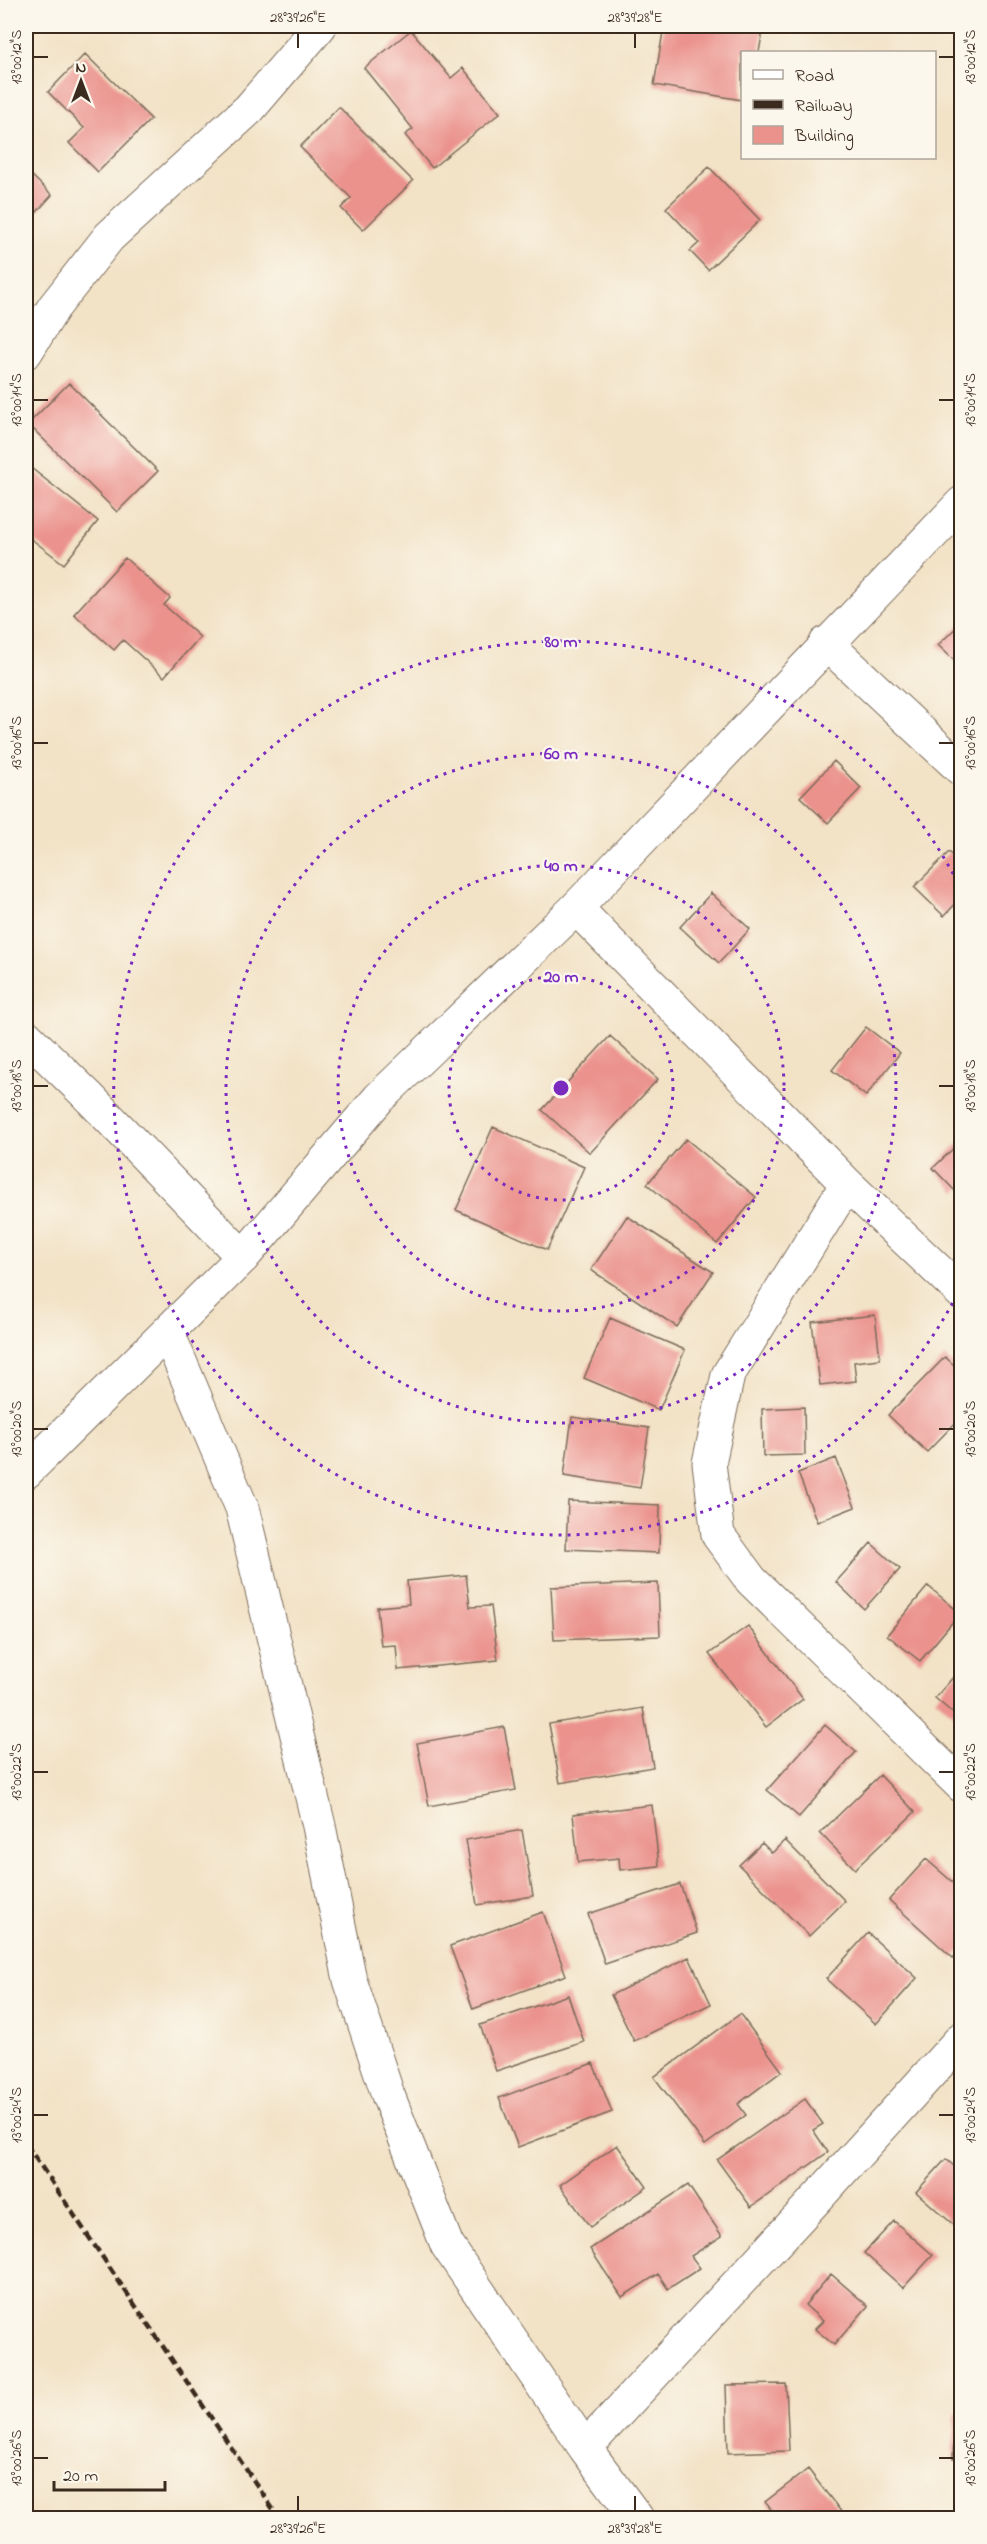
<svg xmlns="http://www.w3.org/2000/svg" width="987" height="2544" viewBox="0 0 987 2544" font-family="'Indie Flower',sans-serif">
	<rect width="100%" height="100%" fill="#fbf7ec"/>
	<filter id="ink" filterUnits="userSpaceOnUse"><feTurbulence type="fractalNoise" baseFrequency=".0167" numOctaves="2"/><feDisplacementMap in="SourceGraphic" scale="12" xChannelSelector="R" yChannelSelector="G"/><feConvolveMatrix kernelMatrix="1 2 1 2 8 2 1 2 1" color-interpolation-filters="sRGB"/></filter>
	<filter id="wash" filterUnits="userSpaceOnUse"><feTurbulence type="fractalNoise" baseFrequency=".008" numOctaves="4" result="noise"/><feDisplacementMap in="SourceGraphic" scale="24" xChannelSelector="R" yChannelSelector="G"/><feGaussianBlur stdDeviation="1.35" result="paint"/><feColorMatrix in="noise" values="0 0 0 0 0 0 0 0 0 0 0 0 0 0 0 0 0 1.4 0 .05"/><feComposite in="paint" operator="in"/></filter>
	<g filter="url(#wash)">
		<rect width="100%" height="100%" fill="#f2e2c6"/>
		<g id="blocks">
			<path fill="#eb928d" d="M 664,26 L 736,26 L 763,30 L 759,52 L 742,52 L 742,100 L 654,85 Z
				M 411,30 L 451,78 L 463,68 L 500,113 L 432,168 L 405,135 L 413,129 L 364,68 Z
				M 85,54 L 151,119 L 98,172 L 69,143 L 84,128 L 48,92 Z
				M 339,107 L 413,181 L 363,230 L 341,208 L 351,198 L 300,147 Z
				M 709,167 L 760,220 L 708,270 L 690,251 L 699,243 L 666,208 Z
				M 26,170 L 52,195 L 26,224 Z
				M 69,383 L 158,471 L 117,512 L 28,424 Z
				M 26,464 L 98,521 L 64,564 L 26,535 Z
				M 125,558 L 170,598 L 164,605 L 200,637 L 164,677 L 123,640 L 114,650 L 74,614 Z
				M 962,622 L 962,668 L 938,645 Z
				M 834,761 L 861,788 L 828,823 L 800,797 Z
				M 949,852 L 962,864 L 962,897 L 944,916 L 914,887 Z
				M 711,893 L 750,929 L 719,963 L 680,927 Z
				M 866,1027 L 900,1053 L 866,1096 L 832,1070 Z
				M 610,1036 L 658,1079 L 590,1153 L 542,1110 Z
				M 493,1127 L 584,1167 L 547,1250 L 456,1210 Z
				M 686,1139 L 756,1197 L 717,1244 L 647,1184 Z
				M 962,1140 L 962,1186 L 956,1192 L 933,1168 Z
				M 627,1216 L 713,1272 L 677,1327 L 591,1270 Z
				M 875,1315 L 880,1359 L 854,1362 L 856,1381 L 820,1385 L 812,1322 Z
				M 610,1318 L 685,1350 L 659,1410 L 584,1378 Z
				M 945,1357 L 962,1372 L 962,1416 L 927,1452 L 888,1415 Z
				M 804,1407 L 805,1455 L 763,1456 L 762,1409 Z
				M 572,1417 L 649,1428 L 640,1488 L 564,1476 Z
				M 836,1458 L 855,1507 L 817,1522 L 798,1473 Z
				M 568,1501 L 660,1505 L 659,1553 L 566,1549 Z
				M 871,1543 L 900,1569 L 864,1609 L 836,1582 Z
				M 466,1575 L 470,1607 L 491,1606 L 498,1660 L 398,1670 L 396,1645 L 381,1646 L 377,1607 L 409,1604 L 407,1581 Z
				M 658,1583 L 660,1636 L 554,1640 L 551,1587 Z
				M 928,1586 L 960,1613 L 920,1661 L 887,1635 Z
				M 748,1626 L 803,1699 L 766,1727 L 709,1654 Z
				M 962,1667 L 962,1721 L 935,1698 Z
				M 643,1708 L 653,1767 L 560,1783 L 549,1724 Z
				M 825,1725 L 856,1752 L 799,1817 L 767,1790 Z
				M 504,1727 L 516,1790 L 429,1806 L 417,1743 Z
				M 880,1775 L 915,1812 L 855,1869 L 820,1833 Z
				M 652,1805 L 659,1866 L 620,1870 L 619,1858 L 578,1862 L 573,1814 Z
				M 522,1830 L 533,1896 L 477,1905 L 466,1840 Z
				M 785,1840 L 845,1901 L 809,1936 L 739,1865 L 762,1843 L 772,1853 Z
				M 926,1859 L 956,1885 L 962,1879 L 962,1949 L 953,1958 L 889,1900 Z
				M 680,1884 L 697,1933 L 605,1964 L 588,1914 Z
				M 543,1912 L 566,1975 L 473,2009 L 450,1946 Z
				M 868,1933 L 917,1978 L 876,2024 L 826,1979 Z
				M 689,1957 L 711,2004 L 634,2041 L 611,1995 Z
				M 568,1995 L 584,2042 L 496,2071 L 480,2025 Z
				M 740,2014 L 782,2071 L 738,2104 L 746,2115 L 705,2145 L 654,2077 Z
				M 593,2063 L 612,2112 L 518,2147 L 499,2098 Z
				M 805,2099 L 823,2124 L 813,2130 L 828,2152 L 751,2207 L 717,2160 Z
				M 617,2145 L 647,2187 L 590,2227 L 560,2185 Z
				M 946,2159 L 962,2173 L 962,2219 L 955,2226 L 916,2192 Z
				M 688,2185 L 722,2236 L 691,2256 L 700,2268 L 668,2289 L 658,2274 L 622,2297 L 590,2249 Z
				M 894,2221 L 933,2255 L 903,2288 L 864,2253 Z
				M 831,2274 L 868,2306 L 834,2345 L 815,2329 L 823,2321 L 805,2305 Z
				M 786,2384 L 789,2451 L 728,2453 L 726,2385 Z
				M 955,2414 L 962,2414 L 962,2459 L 953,2459 Z
				M 808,2469 L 846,2518 L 778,2518 L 765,2502 Z"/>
		</g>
	</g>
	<g filter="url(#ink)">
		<use href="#blocks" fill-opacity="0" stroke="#7b6a59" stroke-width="1.5"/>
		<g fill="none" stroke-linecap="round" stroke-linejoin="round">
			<defs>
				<path id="street" d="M 26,352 L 54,307 L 109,237 L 249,109 L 320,26
					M 826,643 L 962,770
					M 576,908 L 847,1184 L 962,1293
					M 26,1036 L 87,1095 L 243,1257
					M 847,1184 L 728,1375 L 709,1463 L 718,1535 L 751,1580 L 962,1786
					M 168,1333 L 242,1508 L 319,1826 L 350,1980 L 388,2095 L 447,2245 L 585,2448 L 637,2518
					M 585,2448 L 819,2196 L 962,2038"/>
				<path id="secondary" d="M 26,1472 L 243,1257 L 379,1098 L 576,908 L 962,503"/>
			</defs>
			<use href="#street" stroke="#7b6a59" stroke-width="35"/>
			<use href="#secondary" stroke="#7b6a59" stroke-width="35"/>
			<use href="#street" stroke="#fff" stroke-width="33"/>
			<use href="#secondary" stroke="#fff" stroke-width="33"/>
			<path stroke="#3b2a1e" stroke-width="4.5" stroke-dasharray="9 4.5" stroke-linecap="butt" d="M 26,2144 L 279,2518"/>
		</g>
	</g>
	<path fill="none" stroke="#3b2a1e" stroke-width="2" d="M 298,33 L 298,48M 635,33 L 635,48M 33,57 L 48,57M 939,57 L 954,57M 33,400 L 48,400M 939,400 L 954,400M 33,743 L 48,743M 939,743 L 954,743M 33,1086 L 48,1086M 939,1086 L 954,1086M 33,1429 L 48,1429M 939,1429 L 954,1429M 33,1772 L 48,1772M 939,1772 L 954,1772M 33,2115 L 48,2115M 939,2115 L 954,2115M 33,2458 L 48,2458M 939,2458 L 954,2458M 298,2496 L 298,2511M 635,2496 L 635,2511"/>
	<g fill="none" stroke="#7b2cbf" stroke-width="3" stroke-dasharray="3 6">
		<circle cx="561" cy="1088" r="112"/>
		<circle cx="561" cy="1088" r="223"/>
		<circle cx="561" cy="1088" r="335"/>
		<path d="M961 1287A447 447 0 1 1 961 889"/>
	</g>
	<circle cx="561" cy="1088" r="9" fill="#7b2cbf" stroke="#fbf7ec" stroke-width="3"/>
	<g font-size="18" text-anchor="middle" font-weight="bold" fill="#7b2cbf" stroke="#fbf7ec" stroke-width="4.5" stroke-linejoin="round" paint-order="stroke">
		<text x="561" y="647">80 m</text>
		<text x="561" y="759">60 m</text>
		<text x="561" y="871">40 m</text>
		<text x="561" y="982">20 m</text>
	</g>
	<rect width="987" height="2544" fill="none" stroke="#fbf7ec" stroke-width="66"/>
	<rect x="741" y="51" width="195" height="108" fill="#fbf7ec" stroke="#aea59a" stroke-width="1.5"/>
	<rect x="753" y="70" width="30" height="9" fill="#ffffff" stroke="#aea59a" stroke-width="1.5"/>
	<text x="795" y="81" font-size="18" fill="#3b2a1e">Road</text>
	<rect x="753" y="100" width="30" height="9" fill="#3b2a1e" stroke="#aea59a" stroke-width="1.5"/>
	<text x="795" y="111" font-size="18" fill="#3b2a1e">Railway</text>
	<rect x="753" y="126" width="30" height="18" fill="#eb928d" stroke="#aea59a" stroke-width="1.5"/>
	<text x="795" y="141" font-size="18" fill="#3b2a1e">Building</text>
	<g transform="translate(81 81)" stroke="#fbf7ec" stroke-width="4.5" paint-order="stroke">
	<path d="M0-4.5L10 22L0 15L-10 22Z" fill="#3b2a1e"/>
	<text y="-9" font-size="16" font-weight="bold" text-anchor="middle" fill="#3b2a1e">N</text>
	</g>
	<path d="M54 2481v9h111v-9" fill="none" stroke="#3b2a1e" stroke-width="3"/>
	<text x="63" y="2481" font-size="18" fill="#3b2a1e" stroke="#fbf7ec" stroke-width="4.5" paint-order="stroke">20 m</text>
	<rect x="33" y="33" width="921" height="2478" fill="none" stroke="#3b2a1e" stroke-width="2"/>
	<g font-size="15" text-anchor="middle" fill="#3b2a1e">
		<text x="298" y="22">28°39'26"E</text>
		<text x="635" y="22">28°39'28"E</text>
		<text transform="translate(16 57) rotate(-90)" y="5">13°00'12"S</text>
		<text transform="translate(970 57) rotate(-90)" y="5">13°00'12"S</text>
		<text transform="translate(16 400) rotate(-90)" y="5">13°00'14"S</text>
		<text transform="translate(970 400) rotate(-90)" y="5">13°00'14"S</text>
		<text transform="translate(16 743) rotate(-90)" y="5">13°00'16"S</text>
		<text transform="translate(970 743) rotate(-90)" y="5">13°00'16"S</text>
		<text transform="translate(16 1086) rotate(-90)" y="5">13°00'18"S</text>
		<text transform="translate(970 1086) rotate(-90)" y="5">13°00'18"S</text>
		<text transform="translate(16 1429) rotate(-90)" y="5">13°00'20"S</text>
		<text transform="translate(970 1429) rotate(-90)" y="5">13°00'20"S</text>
		<text transform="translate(16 1772) rotate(-90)" y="5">13°00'22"S</text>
		<text transform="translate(970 1772) rotate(-90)" y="5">13°00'22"S</text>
		<text transform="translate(16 2115) rotate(-90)" y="5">13°00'24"S</text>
		<text transform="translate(970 2115) rotate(-90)" y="5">13°00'24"S</text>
		<text transform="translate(16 2458) rotate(-90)" y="5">13°00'26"S</text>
		<text transform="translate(970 2458) rotate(-90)" y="5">13°00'26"S</text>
		<text x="298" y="2533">28°39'26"E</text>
		<text x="635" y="2533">28°39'28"E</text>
	</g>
</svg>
